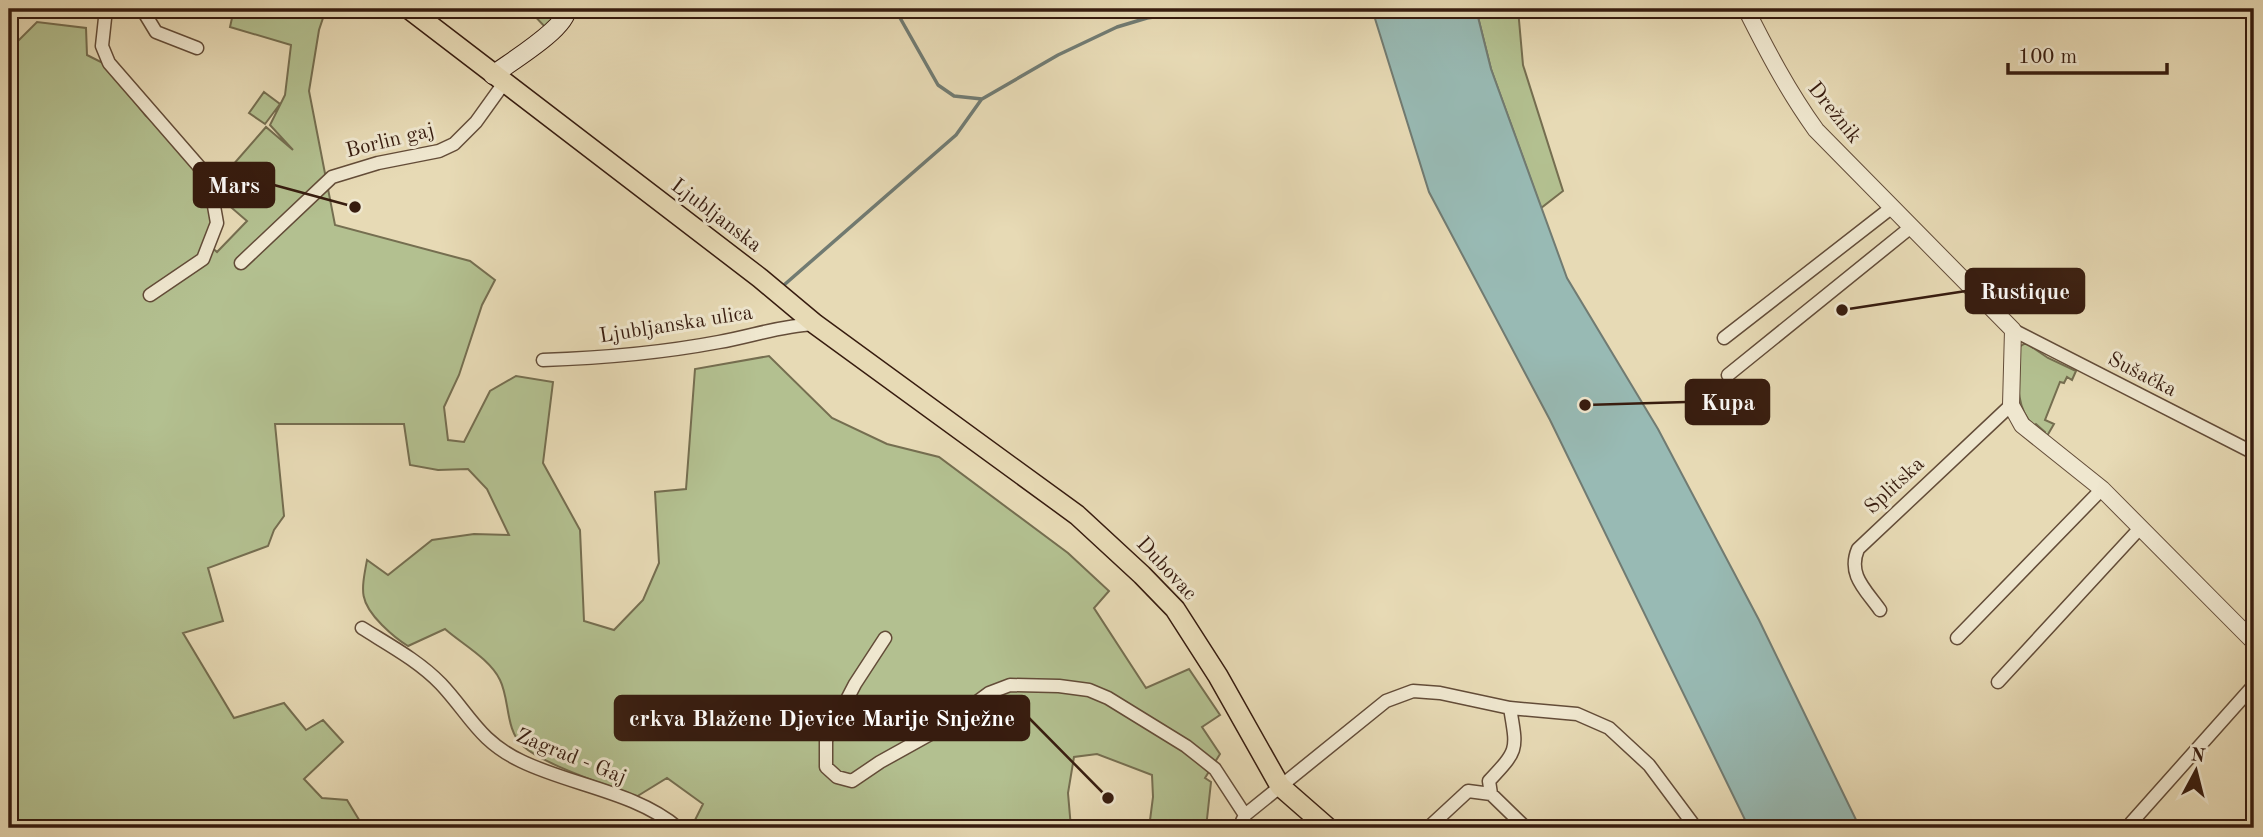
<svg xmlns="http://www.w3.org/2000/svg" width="2263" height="837" viewBox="0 0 2263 837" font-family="'Old Standard TT',serif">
	<rect width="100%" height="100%" fill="#e7dab5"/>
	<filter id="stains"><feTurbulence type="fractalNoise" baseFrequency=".00286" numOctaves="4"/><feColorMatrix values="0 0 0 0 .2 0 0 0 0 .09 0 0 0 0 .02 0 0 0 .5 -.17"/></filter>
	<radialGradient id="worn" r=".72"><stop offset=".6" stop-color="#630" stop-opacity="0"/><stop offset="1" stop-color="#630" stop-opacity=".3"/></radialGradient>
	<path fill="#b3c090" stroke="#756e50" stroke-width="2" d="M 234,9 L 326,9 L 319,30 L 309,91 L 335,225 L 470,261 L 495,280 L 482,305 L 459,375 L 444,407 L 448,440 L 464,442 L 490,391 L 516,376 L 553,382 L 543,463 L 580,530 L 584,621 L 614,630 L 643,600 L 659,563 L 655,492 L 686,489 L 695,369 L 769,356 L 832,418 L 887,444 L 939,457 L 1068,553 L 1109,591 L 1094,608 L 1146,688 L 1189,669 L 1220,715 L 1202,727 L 1220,754 L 1205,778 L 1211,782 L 1206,828 L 1149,828 L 1153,797 L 1152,775 L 1097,754 L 1074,757 L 1068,793 L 1071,828 L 701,828 L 693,824 L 703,804 L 667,778 L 636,797 C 608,785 544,765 523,746 C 505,730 510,700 500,680 C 490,659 462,644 445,629 L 408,646 C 398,640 391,634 382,625 C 359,602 361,592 367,560 L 388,575 L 432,540 L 474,534 L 509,535 L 487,489 L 468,469 L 438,470 L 410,465 L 404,424 L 275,424 L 284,516 L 274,530 L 268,546 L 208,568 L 223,621 L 183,633 L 234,718 L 284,703 L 306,730 L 323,720 L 343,742 L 304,779 L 322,798 L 347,800 L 364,828 L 9,828 L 9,46 L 13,46 L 37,22 L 86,28 L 87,55 L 105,64 L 146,116 L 169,132 L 205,181 L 215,221 L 209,245 L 217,252 L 247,221 L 211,190 L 266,127 L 293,150 L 270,125 L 285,95 L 291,45 L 230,27 Z
		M 528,9 L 559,9 L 559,16 L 545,27 Z
		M 1476,9 L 1518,9 L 1523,65 L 1563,191 L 1541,208 L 1491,69 Z
		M 264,92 L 280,104 L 265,124 L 249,113 Z
		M 2026,343 L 2048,358 L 2076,371 L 2072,380 L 2067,377 L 2064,383 L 2060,382 L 2045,420 L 2054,424 L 2047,436 L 2044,435 L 2045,432 L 2036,424 L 2034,426 C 2013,406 2019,375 2019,347 Z"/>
	<path fill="#98bab4" stroke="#717b72" stroke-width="2" d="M 1372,9 L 1476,9 L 1491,69 L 1567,278 L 1658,429 L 1759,620 L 1860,828 L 1749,828 L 1550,420 L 1429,192 Z"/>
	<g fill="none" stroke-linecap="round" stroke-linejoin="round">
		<path stroke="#717b72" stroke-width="3.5" d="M 895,9 L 938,85 L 954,96 L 982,99 L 1058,55 L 1117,27 L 1147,18 L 1207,9
			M 784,285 L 956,135 L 981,100"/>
		<defs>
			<path id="minor" d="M 106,9 L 102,46 L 109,63 L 209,178 L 217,223 L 203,259 L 150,295
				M 142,9 L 156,32 L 197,48
				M 241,263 L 332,177 L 378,163 L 439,151 L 454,144 L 476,122 L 504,83
				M 2013,330 L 2254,453
				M 1724,338 L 1891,208
				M 543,360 C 602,358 661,353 719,342 C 753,336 779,326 814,324
				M 1728,375 L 1911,227
				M 1880,610 C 1866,590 1847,575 1858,549 L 2011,405
				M 362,628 C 389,645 419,661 441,684 C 470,715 479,741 521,761 C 570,785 636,792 678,828
				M 885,638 L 855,684 L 826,740 L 826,767 L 837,777 L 852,781 L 880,762 L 943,727 L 989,693 L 1010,685 L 1059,686 L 1089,690 L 1108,698 L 1186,746 L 1215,769 L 1245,815
				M 1957,638 L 2102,489
				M 1998,682 L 2141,527
				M 1510,708 C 1517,750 1519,749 1489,781 L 1491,794 L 1526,828
				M 1239,828 L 1245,815 L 1386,701 L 1413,691 L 1440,693 L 1510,708 L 1577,714 L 1609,728 L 1649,765 L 1696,828
				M 1428,828 L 1468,791 L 1491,794
				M 2136,828 L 2131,823 L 2254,685"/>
			<path id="tertiary" d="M 1746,9 C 1767,51 1788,91 1816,130 L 2013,330 L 2011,405 L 2022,425 L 2102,489 L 2254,642"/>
			<path id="secondary" d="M 493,75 C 510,62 566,29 567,9"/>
			<path id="primary" d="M 409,9 L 760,278 L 815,324 L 1077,515 L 1142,575 L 1175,609 L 1218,676 L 1280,786 L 1328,828"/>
		</defs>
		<use href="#minor" stroke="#634c38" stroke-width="15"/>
		<use href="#tertiary" stroke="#634c38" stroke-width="18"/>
		<use href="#secondary" stroke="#371c0f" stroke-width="20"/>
		<use href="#primary" stroke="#371c0f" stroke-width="22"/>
		<use href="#minor" stroke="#efe7cf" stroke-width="12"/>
		<use href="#tertiary" stroke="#efe7cf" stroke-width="16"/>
		<use href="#secondary" stroke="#efe7cf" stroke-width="18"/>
		<use href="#primary" stroke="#e7dab5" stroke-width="19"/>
	</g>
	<g text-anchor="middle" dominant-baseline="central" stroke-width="6" stroke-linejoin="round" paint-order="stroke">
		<g font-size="21" fill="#371c0f" stroke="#efe7cf">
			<text transform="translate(1834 113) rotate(51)">Drežnik</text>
			<text transform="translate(390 141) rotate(-14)">Borlin gaj</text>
			<text transform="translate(716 216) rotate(37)">Ljubljanska</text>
			<text transform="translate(676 325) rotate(-9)">Ljubljanska ulica</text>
			<text transform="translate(2142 375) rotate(27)">Sušačka</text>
			<text transform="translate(1895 486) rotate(-43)">Splitska</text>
			<text transform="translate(1166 569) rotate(47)">Dubovac</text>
			<text transform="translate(571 757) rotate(22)">Zagrad - Gaj</text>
		</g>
	</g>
	<path fill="none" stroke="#371c0f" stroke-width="2.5" d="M355 207L274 185M1842 310L1966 291M1585 405L1686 402M1108 798L1029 718"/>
	<g fill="#371c0f" stroke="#efe7cf" stroke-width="2.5">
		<circle cx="355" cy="207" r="7"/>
		<circle cx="1842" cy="310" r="7"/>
		<circle cx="1585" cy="405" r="7"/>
		<circle cx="1108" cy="798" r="7"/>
	</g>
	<g fill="#371c0f" stroke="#371c0f" stroke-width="2.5">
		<rect x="194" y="163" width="80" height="44" rx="7"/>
		<rect x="1966" y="269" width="118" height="44" rx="7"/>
		<rect x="1686" y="380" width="83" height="44" rx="7"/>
		<rect x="615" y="696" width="414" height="44" rx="7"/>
	</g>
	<g font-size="23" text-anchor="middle" font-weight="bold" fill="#fff">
		<text x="234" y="193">Mars</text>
		<text x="2025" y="299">Rustique</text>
		<text x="1728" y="410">Kupa</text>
		<text x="822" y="726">crkva Blažene Djevice Marije Snježne</text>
	</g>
	<rect width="2263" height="837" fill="none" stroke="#e7dab5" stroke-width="35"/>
	<rect x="10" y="10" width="2242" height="816" fill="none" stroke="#371c0f" stroke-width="3.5"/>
	<rect x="18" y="18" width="2228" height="802" fill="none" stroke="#371c0f" stroke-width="2"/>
	<g transform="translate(2196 771) rotate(7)" stroke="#efe7cf" stroke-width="5" paint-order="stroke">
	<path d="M0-5L12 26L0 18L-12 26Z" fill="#371c0f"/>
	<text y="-10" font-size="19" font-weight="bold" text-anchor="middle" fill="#371c0f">N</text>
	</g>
	<path d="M2008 63v10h159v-10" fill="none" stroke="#371c0f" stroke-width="3.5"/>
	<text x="2018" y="63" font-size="21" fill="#371c0f" stroke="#efe7cf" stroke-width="5" paint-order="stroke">100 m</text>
	<rect width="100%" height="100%" filter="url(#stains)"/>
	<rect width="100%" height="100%" fill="url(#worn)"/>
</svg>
